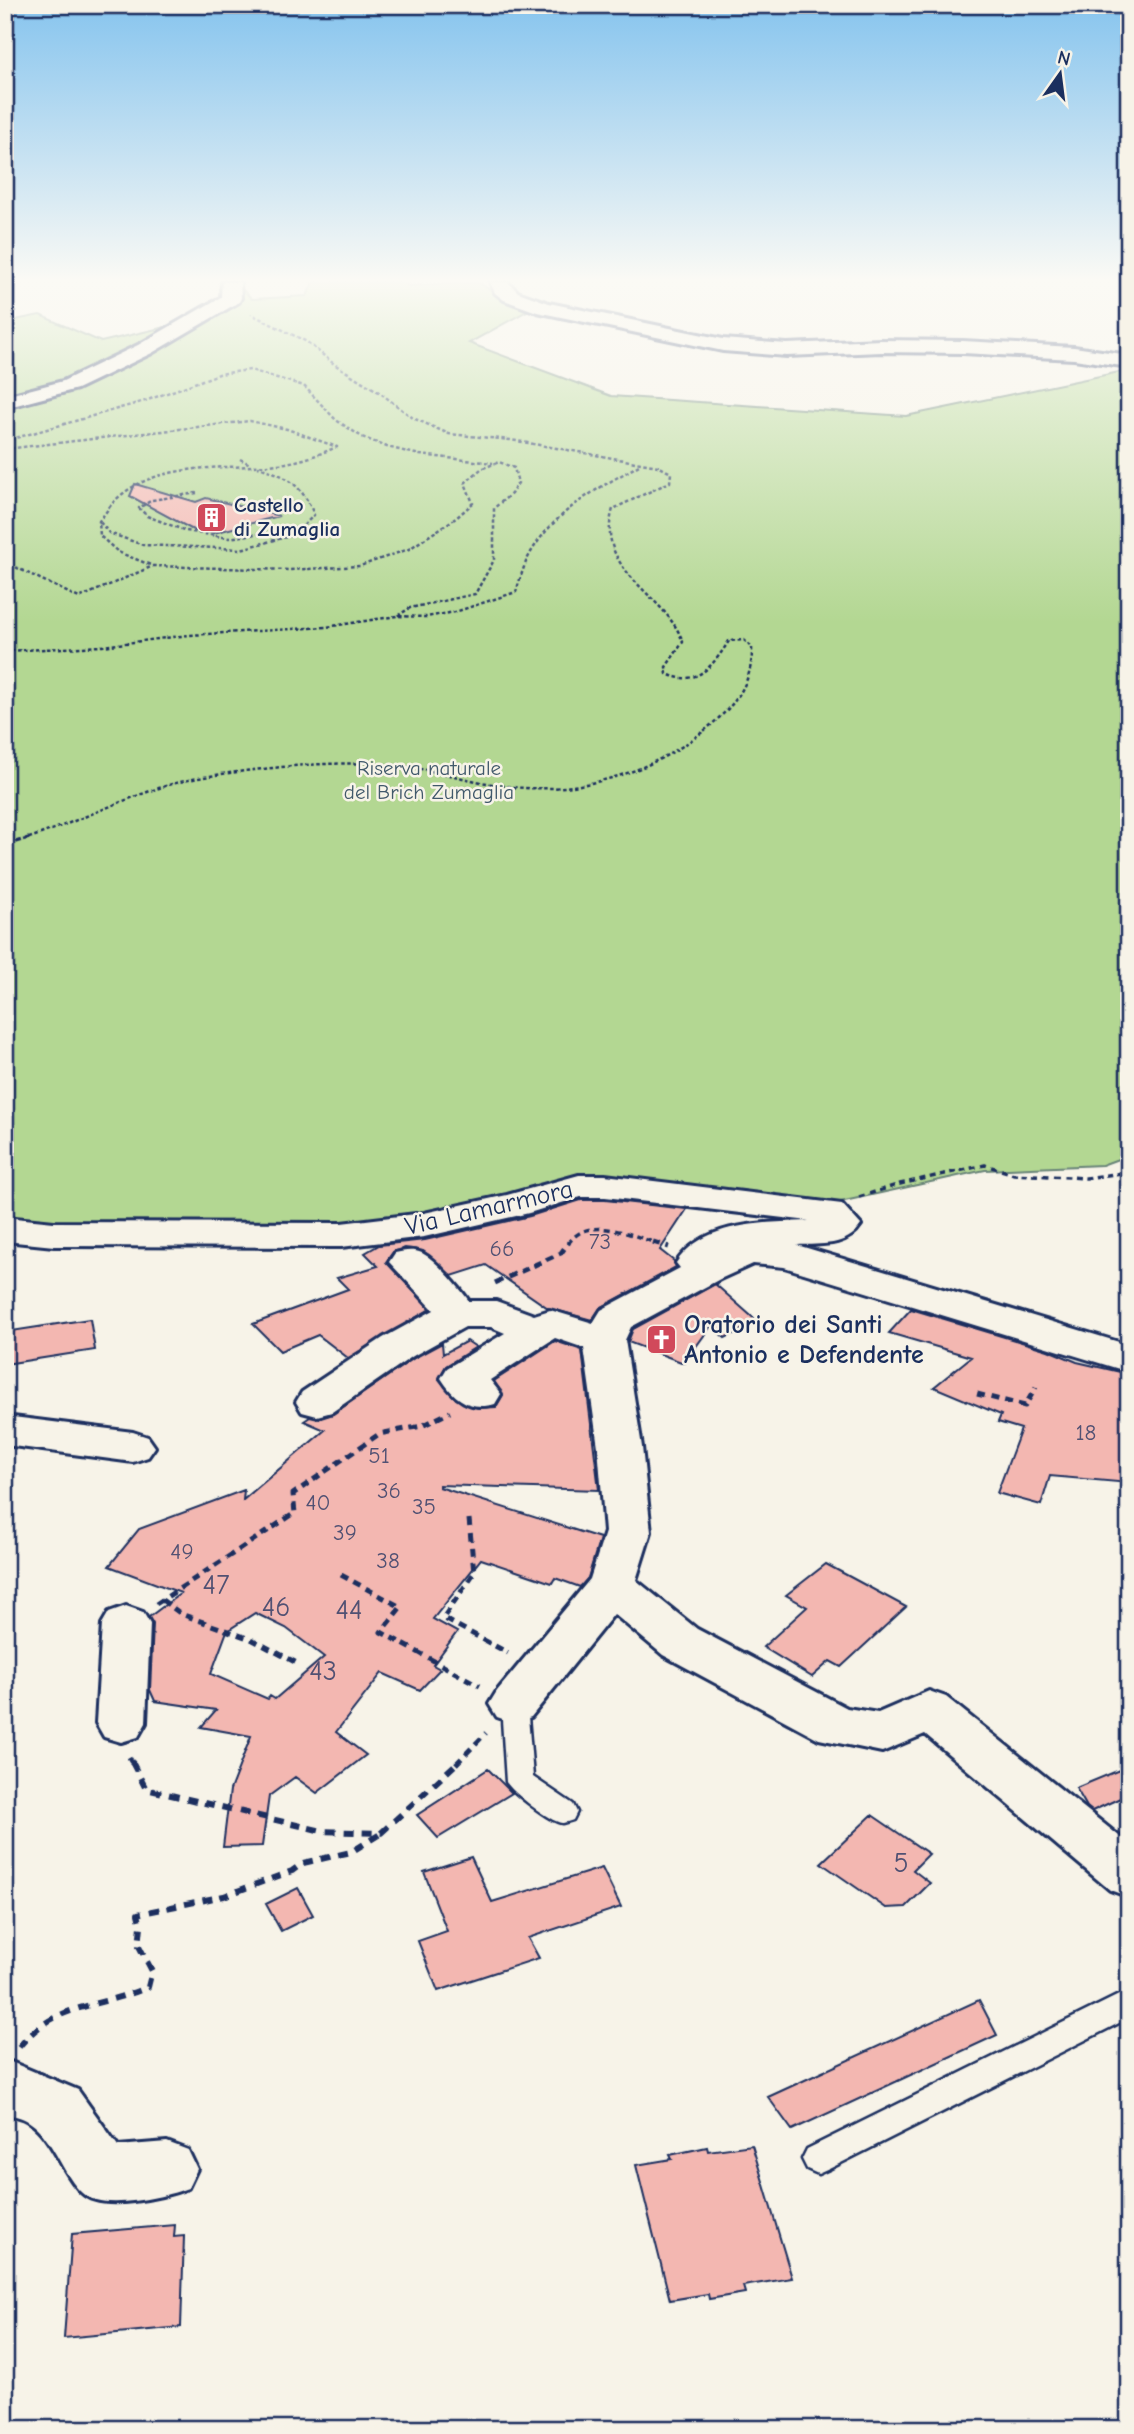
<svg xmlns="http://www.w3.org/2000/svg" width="1134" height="2434" viewBox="0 0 1134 2434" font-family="'Comic Neue',sans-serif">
	<rect width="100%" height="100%" fill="#f7f3e8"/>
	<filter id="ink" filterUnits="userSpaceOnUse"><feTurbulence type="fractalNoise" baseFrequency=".0143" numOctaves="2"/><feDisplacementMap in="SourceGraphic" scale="14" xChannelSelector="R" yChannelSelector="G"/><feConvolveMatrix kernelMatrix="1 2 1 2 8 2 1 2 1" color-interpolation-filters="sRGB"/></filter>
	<g filter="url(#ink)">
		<path fill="#b3d792" stroke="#678378" stroke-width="2" d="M 313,282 L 403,282 L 408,286 L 477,282 L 527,311 L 469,343 L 611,396 L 906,416 L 1129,370 L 1129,1155 L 1102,1165 L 985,1170 L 822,1206 L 588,1179 L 455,1209 L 339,1229 L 5,1220 L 5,322 L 40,315 L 101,342 L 178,324 L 222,298 L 219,289 L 241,288 L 252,299 L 307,296 Z"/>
		<path fill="#f3b7b1" stroke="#1b2f5e" stroke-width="2" fill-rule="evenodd" d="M 135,484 L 196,502 L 206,498 L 279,516 L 214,533 L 193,530 L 130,496 Z
			M 581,1200 L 605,1200 L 687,1209 L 660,1250 L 674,1261 L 676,1267 L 600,1308 L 592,1320 L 548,1308 L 486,1265 L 452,1276 L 423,1251 L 405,1248 L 393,1252 L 386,1262 L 430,1309 L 348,1358 L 318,1335 L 280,1351 L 253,1324 L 348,1289 L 337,1278 L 378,1266 L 365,1253 L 379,1245 L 425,1240 L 530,1216 Z
			M 715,1284 L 758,1322 L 725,1338 L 711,1326 L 684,1363 L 628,1342 L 633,1329 Z
			M 911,1309 L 1048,1350 L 1077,1362 L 1129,1374 L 1129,1483 L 1050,1476 L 1041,1505 L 997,1493 L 1021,1429 L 998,1422 L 1001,1415 L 934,1387 L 971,1357 L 889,1333 Z
			M 90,1319 L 95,1350 L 5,1364 L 5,1332 Z
			M 467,1341 L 476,1347 L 446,1366 L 439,1379 L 456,1399 L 478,1408 L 496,1407 L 503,1395 L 494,1381 L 555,1341 L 582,1350 L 599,1490 L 439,1485 L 439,1487 L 600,1538 L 588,1578 L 580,1587 L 555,1578 L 552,1583 L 481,1559 L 433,1619 L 457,1632 L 433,1665 L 440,1669 L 420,1690 L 382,1673 L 336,1732 L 366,1755 L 317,1793 L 295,1777 L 269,1796 L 262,1846 L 223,1847 L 230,1790 L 251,1736 L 201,1727 L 216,1710 L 155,1701 L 150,1690 L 153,1624 L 149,1617 L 181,1593 L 109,1566 L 139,1529 L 244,1490 L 243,1500 L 325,1430 L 304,1421 L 310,1417 L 318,1419 L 333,1414 L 414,1358 L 442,1343 L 443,1354 ZM 255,1613 L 286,1628 L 324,1657 L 275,1699 L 270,1696 L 268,1699 L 211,1674 L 227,1631 Z
			M 826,1564 L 906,1607 L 841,1667 L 830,1661 L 812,1677 L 763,1647 L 807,1607 L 786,1595 Z
			M 1129,1766 L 1129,1794 L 1092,1811 L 1087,1807 L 1076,1788 Z
			M 488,1769 L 512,1793 L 438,1838 L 417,1815 Z
			M 872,1815 L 929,1854 L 913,1870 L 930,1883 L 906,1907 L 886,1908 L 821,1863 Z
			M 471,1857 L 492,1902 L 602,1868 L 621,1907 L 528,1938 L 539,1958 L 438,1991 L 418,1941 L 447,1931 L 424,1872 Z
			M 298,1888 L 313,1915 L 281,1931 L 266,1904 Z
			M 979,2000 L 997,2035 L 792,2130 L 768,2097 Z
			M 752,2145 L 792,2278 L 743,2286 L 745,2293 L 709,2299 L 708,2294 L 670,2300 L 636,2165 L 672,2159 L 670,2155 L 707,2147 L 708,2151 Z
			M 175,2225 L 174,2237 L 184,2236 L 181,2327 L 64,2338 L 72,2234 Z"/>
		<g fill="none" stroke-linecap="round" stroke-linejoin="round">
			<defs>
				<path id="lane" d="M 514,1694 L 523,1697 L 527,1704 L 533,1777 L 573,1804 L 577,1812 L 573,1820 C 570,1821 564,1823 562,1823 C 550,1822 512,1792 506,1782 L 501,1704 L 505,1697 Z
					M 1129,1990 L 1129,2018 L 829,2169 L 818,2174 L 807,2169 L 802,2159 L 807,2149 Z"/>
				<path id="street" d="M 222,282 L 240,282 L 241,298 L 239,302 L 152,353 L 77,389 L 5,408 L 5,396 L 63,381 L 138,345 L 221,297 Z
					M 579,1175 L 605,1175 L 842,1204 L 861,1225 C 847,1247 821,1244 797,1245 L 1129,1345 L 1129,1372 L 784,1267 L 753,1264 L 720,1279 L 631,1327 L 625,1340 L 642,1447 L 651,1532 L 636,1580 L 697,1629 L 847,1708 L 878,1713 L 929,1691 L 946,1697 L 1129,1844 L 1129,1897 L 1110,1890 L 925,1734 L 882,1752 L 819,1739 L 663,1655 L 614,1614 L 531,1717 L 514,1723 L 497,1717 L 489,1704 L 497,1691 L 590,1579 L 605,1532 L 598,1447 L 584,1348 L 555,1338 L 490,1380 L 501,1394 L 495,1404 C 470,1411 454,1399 441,1378 L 447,1368 L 505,1333 L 491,1327 L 465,1327 L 413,1356 L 332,1412 L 317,1416 L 302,1412 L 296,1402 L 302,1392 L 383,1338 L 434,1310 L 389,1262 L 395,1253 C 404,1251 413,1249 422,1253 C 436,1260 460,1288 469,1301 L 496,1301 L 534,1315 L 550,1310 L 593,1323 L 601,1310 L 680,1268 L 676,1263 C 704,1221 764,1223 809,1221 L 605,1197 L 581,1197 L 529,1213 L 424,1237 L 341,1247 L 54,1246 L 5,1241 L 5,1217 L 54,1222 L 341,1223 L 424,1213 L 507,1195 Z
					M 5,1416 L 133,1432 L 148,1437 L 155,1447 L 148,1457 L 133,1462 L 5,1445 Z
					M 126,1606 L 143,1612 L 150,1624 L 146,1723 L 138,1737 L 121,1742 L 104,1737 L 96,1723 L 102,1624 L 109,1612 Z
					M 11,2062 L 78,2090 L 118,2146 L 167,2142 L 188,2150 L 197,2169 L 188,2188 C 165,2197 101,2212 82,2193 C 56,2168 49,2115 5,2115 L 5,2063 Z"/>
				<path id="secondary" d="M 490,282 L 508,282 L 518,292 L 549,303 L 723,339 L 787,344 L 881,340 L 963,341 L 1074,347 L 1129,355 L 1129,367 L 1074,359 L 963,353 L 881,352 L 787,356 L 723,351 L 537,312 L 504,300 L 495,293 Z"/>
			</defs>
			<use href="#lane" stroke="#1b2f5e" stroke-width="5"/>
			<use href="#street" stroke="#1b2f5e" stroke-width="6"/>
			<use href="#secondary" stroke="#1b2f5e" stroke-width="6"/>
			<path stroke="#1b2f5e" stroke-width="2.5" stroke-dasharray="3.5 2.5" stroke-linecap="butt" d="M 5,441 L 145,401 L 219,374 L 250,370 L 304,386 L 336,420 L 362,437 L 387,447 L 420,455 L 493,463
				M 5,449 L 250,421 L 287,429 L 337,447 C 320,454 304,460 286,463 C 233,471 164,459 120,496 C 111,503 106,513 99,521 L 100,536 L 118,552 L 153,566 L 289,570 L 360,566 L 409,549 L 456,518 L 473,503 L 465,483 L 481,469 L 499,462 L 514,468 L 518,483 L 511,494 L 494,508 L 494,560 L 475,594 L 410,608 L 397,616
				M 240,459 L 250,464
				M 197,493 L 152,500 L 139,508 L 147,516 L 186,531 L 229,538 L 302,527 L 314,515 C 303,486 287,475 258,467
				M 100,522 L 109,533 L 143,545 L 241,549 L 290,536 L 300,528
				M 5,562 L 79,598 L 153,566
				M 5,651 L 102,646 L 189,635 L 326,627 L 397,616 L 426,617 L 455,612 L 516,592 C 520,580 523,567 529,556 C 553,511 599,488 641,464
				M 23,840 C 73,824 121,799 172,784 C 210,774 252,770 292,766 C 330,763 370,762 408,767 C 443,772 477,783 512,787 C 581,794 651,773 705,730 C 733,707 753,685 752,647 L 744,640 L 729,641 C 714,664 697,688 667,674 L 666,667 L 683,642 C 665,592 594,572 613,509 L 670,482 L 671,473 L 658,466 L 511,440 L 449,434 L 413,418 L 379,392 L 334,364 L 307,342 L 251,314"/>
			<path stroke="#1b2f5e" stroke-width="3.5" stroke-dasharray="6 4.5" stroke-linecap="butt" d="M 5,845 L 29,838
				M 859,1197 L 900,1184 L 985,1165 L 1014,1174 L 1086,1178 L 1129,1172
				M 568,1244 C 588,1214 631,1235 659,1244"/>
			<path stroke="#1b2f5e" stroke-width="5" stroke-dasharray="8 6" stroke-linecap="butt" d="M 653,1242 L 669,1247
				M 495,1283 L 561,1253 L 569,1242
				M 977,1394 L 1025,1406 L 1036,1387
				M 469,1519 L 474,1573 L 443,1618 L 508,1653
				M 341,1575 L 401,1607 L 381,1632 L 480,1686
				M 162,1600 L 181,1614 L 253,1640 L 297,1663
				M 156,1604 L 295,1513 L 293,1494 L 379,1434 L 422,1426 L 450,1412
				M 129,1757 L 133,1764
				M 456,1764 L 486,1733"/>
			<path stroke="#1b2f5e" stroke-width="6" stroke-dasharray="10 8" stroke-linecap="butt" d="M 132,1762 L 146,1789 L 322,1831 L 381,1833 L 458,1762
				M 19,2047 C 54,2003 99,2008 148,1987 L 152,1971 L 139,1946 L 141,1926 L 138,1914 L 224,1896 L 292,1871 L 303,1863 L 351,1852 L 380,1834"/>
			<use href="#lane" fill="#f7f3e8" fill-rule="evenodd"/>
			<use href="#street" fill="#f7f3e8" fill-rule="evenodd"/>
			<use href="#secondary" fill="#f7f3e8" fill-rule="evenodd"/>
		</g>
	</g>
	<linearGradient id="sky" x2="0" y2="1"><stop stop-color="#86c4ee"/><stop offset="0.45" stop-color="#fbfaf5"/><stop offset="1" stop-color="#fbfaf5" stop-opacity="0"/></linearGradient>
	<rect width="1134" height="623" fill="url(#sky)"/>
	<defs>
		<symbol id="building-square" viewBox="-11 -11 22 22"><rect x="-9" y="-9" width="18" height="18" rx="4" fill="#d1495b" stroke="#f7f3e8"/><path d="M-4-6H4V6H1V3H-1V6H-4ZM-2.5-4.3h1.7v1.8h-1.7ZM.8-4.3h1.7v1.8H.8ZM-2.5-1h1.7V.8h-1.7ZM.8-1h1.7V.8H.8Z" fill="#fff"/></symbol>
		<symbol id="church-square" viewBox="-11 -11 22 22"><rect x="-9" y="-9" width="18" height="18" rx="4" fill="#d1495b" stroke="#f7f3e8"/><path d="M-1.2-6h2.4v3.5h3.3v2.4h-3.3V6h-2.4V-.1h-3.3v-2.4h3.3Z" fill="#fff"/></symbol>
	</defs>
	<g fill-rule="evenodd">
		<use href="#building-square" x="194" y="500" width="35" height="35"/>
		<use href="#church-square" x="644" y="1322" width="35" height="35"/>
	</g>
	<g text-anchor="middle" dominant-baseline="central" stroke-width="5" stroke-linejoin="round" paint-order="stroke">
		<g font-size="21" font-weight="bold" fill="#1b2f5e" stroke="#f7f3e8" text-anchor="start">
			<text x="234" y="505">Castello<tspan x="234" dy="24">di Zumaglia</tspan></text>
		</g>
		<g font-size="21" fill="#41596b" stroke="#f7f3e8">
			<text x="429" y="768">Riserva naturale<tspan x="429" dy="24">del Brich Zumaglia</tspan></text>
		</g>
		<g font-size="23" fill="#515173">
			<text x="600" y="1241">73</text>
			<text x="502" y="1248">66</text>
			<text x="1086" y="1432">18</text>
			<text x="379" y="1455">51</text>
			<text x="389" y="1490">36</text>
			<text x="318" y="1502">40</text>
			<text x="424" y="1506">35</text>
			<text x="345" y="1532">39</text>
			<text x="182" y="1551">49</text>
			<text x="388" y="1560">38</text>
		</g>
		<g font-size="26" fill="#1b2f5e" stroke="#f7f3e8">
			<text transform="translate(489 1208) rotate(-13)">Via Lamarmora</text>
		</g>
		<g font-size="26" font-weight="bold" fill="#1b2f5e" stroke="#f7f3e8" text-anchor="start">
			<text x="684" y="1325">Oratorio dei Santi<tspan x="684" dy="30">Antonio e Defendente</tspan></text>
		</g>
		<g font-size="28" fill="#515173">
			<text x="216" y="1585">47</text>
			<text x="276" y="1607">46</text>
			<text x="349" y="1610">44</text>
			<text x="323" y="1671">43</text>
			<text x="901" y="1863">5</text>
		</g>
	</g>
	<rect width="1134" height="2434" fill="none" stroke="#f7f3e8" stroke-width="28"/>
	<rect x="14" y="14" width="1106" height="2406" fill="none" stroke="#1b2f5e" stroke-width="2.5" filter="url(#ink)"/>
	<g transform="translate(1060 74) rotate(14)" stroke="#f7f3e8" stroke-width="5" paint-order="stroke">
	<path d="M0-5L12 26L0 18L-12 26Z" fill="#1b2f5e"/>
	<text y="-10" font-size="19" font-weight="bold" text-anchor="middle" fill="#1b2f5e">N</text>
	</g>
</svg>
